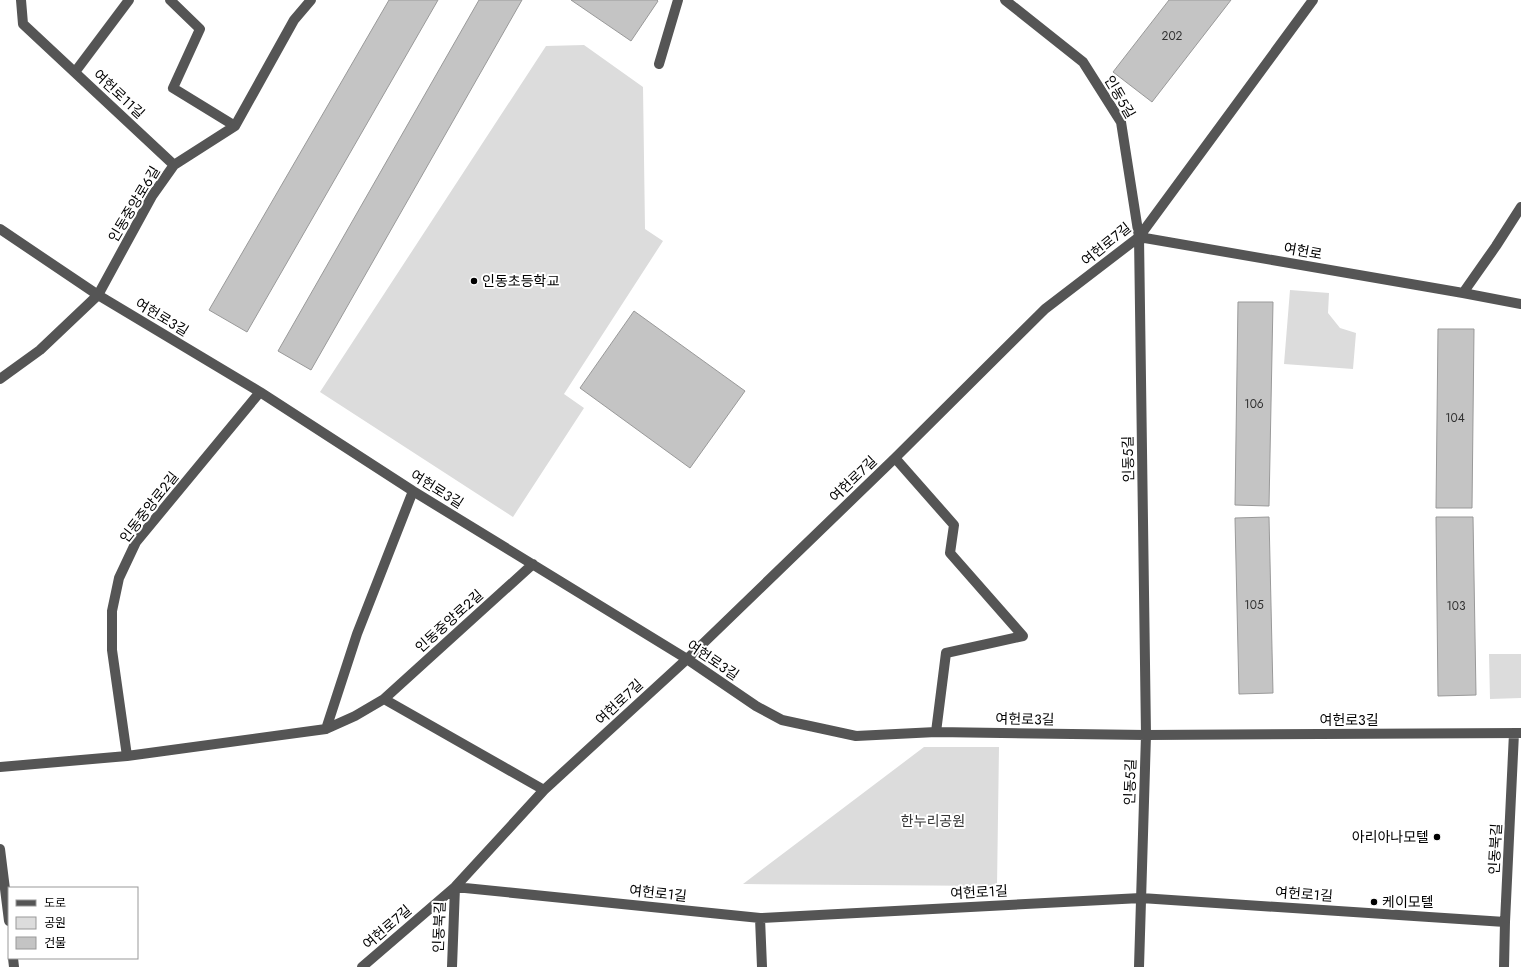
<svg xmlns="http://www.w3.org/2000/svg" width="1521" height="967" viewBox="0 0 1521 967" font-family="Jost,'Noto Sans KR',sans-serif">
	<rect width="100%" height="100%" fill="#fff"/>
	<path fill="#dcdcdc" d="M 584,45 L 643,87 L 645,229 L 663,241 L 564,394 L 584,408 L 513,517 L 320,392 L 546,46 Z
		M 1290,290 L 1329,293 L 1328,313 L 1340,328 L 1356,333 L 1353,369 L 1284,364 Z
		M 1489,654 L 1521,654 L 1521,698 L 1490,699 Z
		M 924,747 L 999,747 L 997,886 L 743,884 Z"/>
	<path fill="#c4c4c4" stroke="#999" d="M 389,0 L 438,0 L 247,332 L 209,310 Z
		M 479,0 L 522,0 L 311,370 L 278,351 Z
		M 571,0 L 657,0 L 658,1 L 631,41 Z
		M 1169,0 L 1231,0 L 1152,102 L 1113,72 Z
		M 1238,302 L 1273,302 L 1269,506 L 1235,505 Z
		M 634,311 L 745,391 L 690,468 L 580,388 Z
		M 1438,329 L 1474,329 L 1472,508 L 1436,508 Z
		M 1269,517 L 1273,693 L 1239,694 L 1235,518 Z
		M 1436,517 L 1473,517 L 1476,695 L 1438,696 Z"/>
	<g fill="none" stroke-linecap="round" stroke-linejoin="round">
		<path stroke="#555" stroke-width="10" d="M 21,0 L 23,24 L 174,165
			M 170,0 L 200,29 L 173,88 L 235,126
			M 1005,0 L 1083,62 L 1121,122 L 1139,237 L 1146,735 L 1139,967
			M 659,64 L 678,0
			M 75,72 L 129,0
			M 0,229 L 98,295 L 260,392 L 413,491 L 687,659 L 756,706 L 782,720 L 856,736 L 936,732 L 1146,735 L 1521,733
			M 1139,237 L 1463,293 L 1521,304
			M 1463,293 L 1496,246 L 1521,207
			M 0,379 L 40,350 L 98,295 L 152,196 L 174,165 L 235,126 L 294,20 L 311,0
			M 895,458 L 954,525 L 950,553 L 1023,636 L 946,653 L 936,732
			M 384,699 L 544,790
			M 326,729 L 357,634 L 413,491
			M 127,756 L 112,650 L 112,611 L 119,578 L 136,542 L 260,392
			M 0,767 L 127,756 L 326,729 L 355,716 L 384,699 L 533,564
			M 0,849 L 9,921
			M 760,918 L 762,967
			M 13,958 L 14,967
			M 362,967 L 455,887 L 544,790 L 687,659 L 895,458 L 1045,309 L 1139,237 L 1313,0
			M 452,967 L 455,887 L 760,918 L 1141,898 L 1505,922
			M 1504,967 L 1505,922 L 1514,733"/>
	</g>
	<g fill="#000" stroke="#fff" stroke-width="1.5">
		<circle cx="474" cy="281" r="4"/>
		<circle cx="1437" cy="837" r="4"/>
		<circle cx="1374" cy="902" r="4"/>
	</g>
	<g text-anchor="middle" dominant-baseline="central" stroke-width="4" stroke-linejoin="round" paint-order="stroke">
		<g font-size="12" fill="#313131">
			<text x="1172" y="36">202</text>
			<text x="1254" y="404">106</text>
			<text x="1455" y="418">104</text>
			<text x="1254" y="605">105</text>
			<text x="1456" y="606">103</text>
		</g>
		<g font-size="14" fill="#000" stroke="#fff">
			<text transform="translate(119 94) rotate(43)">여헌로11길</text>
			<text transform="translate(1120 97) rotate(60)">인동5길</text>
			<text transform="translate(134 204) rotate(-59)">인동중앙로6길</text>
			<text transform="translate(1106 244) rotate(-39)">여헌로7길</text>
			<text transform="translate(1303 251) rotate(10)">여헌로</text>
			<text transform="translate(162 317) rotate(31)">여헌로3길</text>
			<text transform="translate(1128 459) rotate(-91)">인동5길</text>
			<text transform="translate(853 479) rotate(-44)">여헌로7길</text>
			<text transform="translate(437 489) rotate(32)">여헌로3길</text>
			<text transform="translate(149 507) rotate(-52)">인동중앙로2길</text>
			<text transform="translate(449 621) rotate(-42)">인동중앙로2길</text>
			<text transform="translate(713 660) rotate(34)">여헌로3길</text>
			<text transform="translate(619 702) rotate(-43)">여헌로7길</text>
			<text transform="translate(1025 719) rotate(1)">여헌로3길</text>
			<text x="1349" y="720">여헌로3길</text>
			<text transform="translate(1130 782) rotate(-88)">인동5길</text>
			<text transform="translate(1495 849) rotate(-87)">인동북길</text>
			<text transform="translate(979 892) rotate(-3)">여헌로1길</text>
			<text transform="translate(658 893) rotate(6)">여헌로1길</text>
			<text transform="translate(1304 894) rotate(4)">여헌로1길</text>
			<text transform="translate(387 927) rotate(-41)">여헌로7길</text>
			<text transform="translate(439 927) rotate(-88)">인동북길</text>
		</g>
		<g font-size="14" fill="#000" stroke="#fff" text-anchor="start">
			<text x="482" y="281">인동초등학교</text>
			<text x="1429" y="837" text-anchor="end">아리아나모텔</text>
			<text x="1382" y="902">케이모텔</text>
		</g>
		<g font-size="14" fill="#333" stroke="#fff">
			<text x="933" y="821">한누리공원</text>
		</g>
	</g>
	<rect x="8" y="887" width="130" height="72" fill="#ffffff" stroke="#999999"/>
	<rect x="16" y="900" width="20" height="6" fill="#555555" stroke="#999999"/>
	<text x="44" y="907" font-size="12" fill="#000000">도로</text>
	<rect x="16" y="917" width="20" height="12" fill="#dcdcdc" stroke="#999999"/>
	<text x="44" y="927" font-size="12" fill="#000000">공원</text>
	<rect x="16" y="937" width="20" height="12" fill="#c4c4c4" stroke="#999999"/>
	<text x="44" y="947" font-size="12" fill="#000000">건물</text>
</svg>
